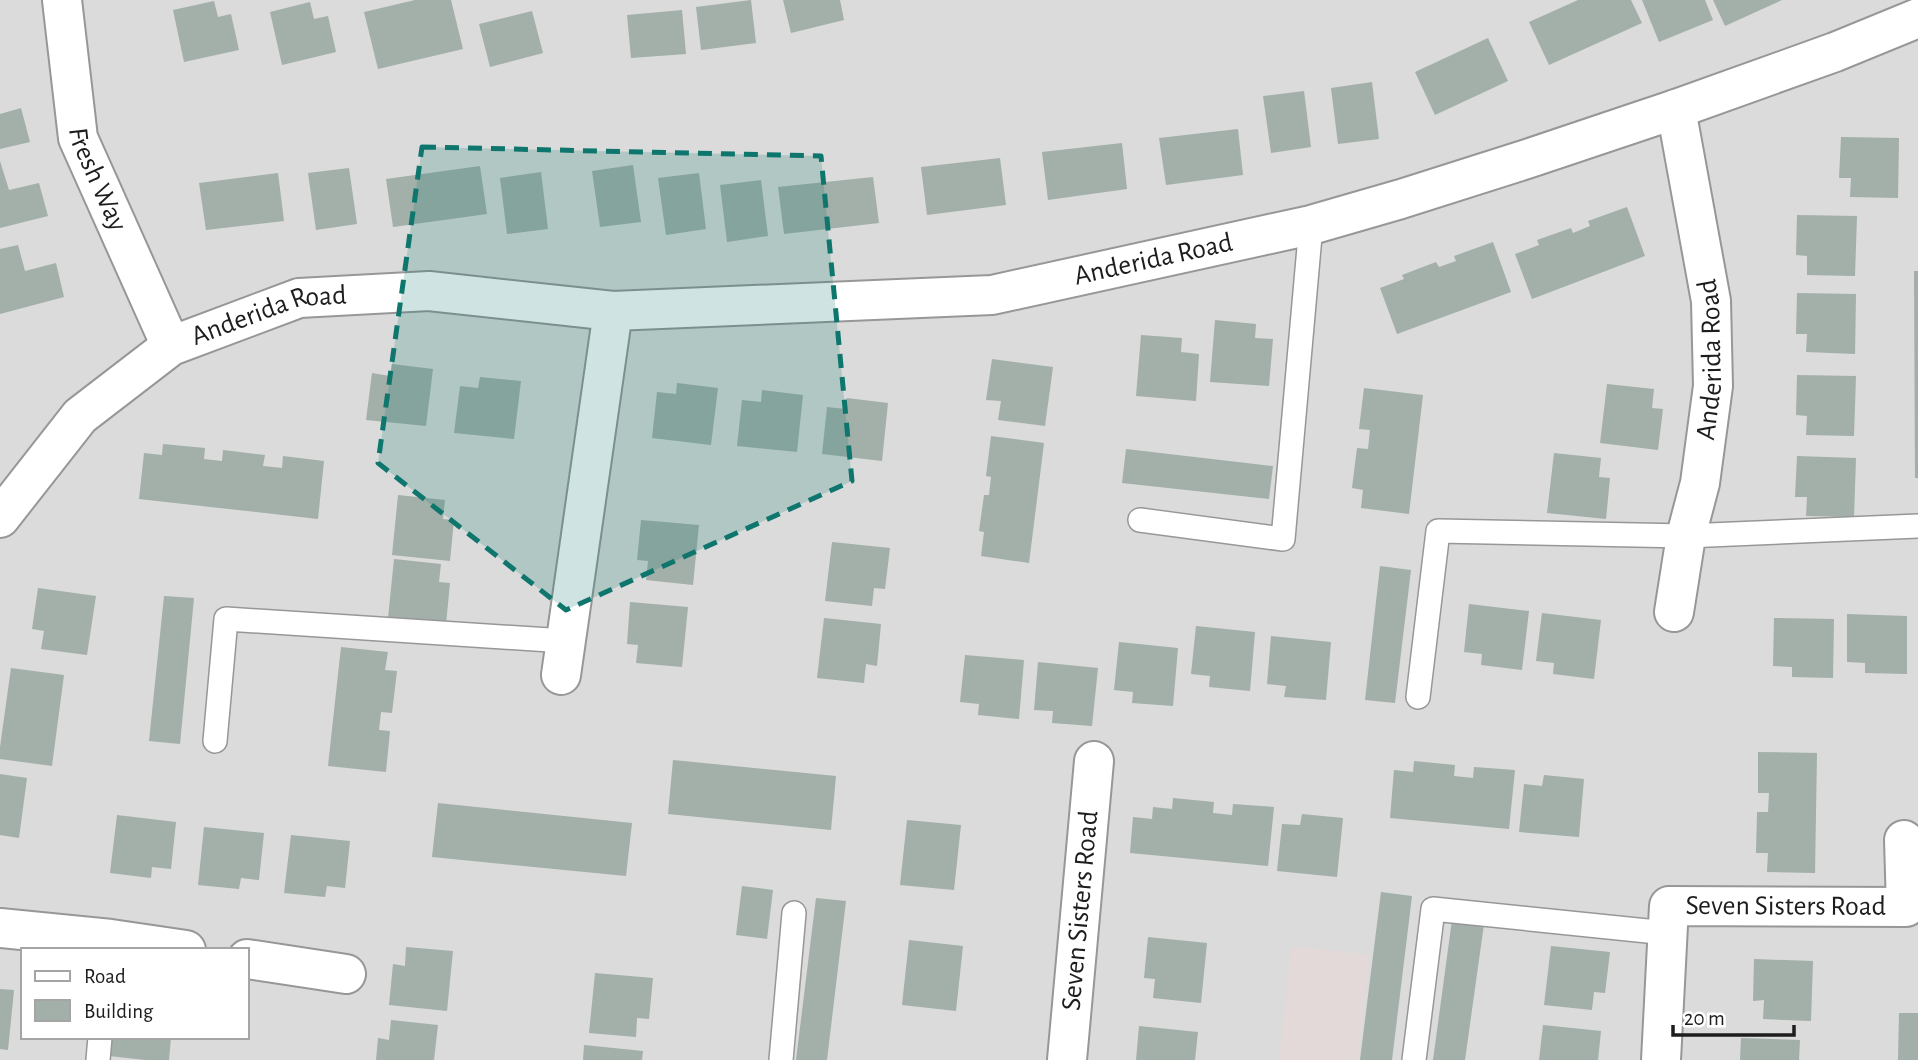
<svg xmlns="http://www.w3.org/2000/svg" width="1918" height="1060" viewBox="0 0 1918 1060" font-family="'Alegreya Sans',sans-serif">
	<rect width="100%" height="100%" fill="#e3edeb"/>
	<path fill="#dadbda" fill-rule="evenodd" d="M 0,0 L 1918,0 L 1918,1060 L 0,1060 ZM 23,950 L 247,950 L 247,1037 L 23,1037 Z"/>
	<path fill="#e3d9d8" d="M 1291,946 L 1370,955 L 1358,1060 L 1279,1060 Z"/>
	<path fill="#a3afa9" d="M 415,0 L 451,0 L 463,49 L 378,69 L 364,12 Z
		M 751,0 L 756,43 L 701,50 L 696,7 Z
		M 783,0 L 840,0 L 844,20 L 791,33 Z
		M 1578,0 L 1631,0 L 1642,23 L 1549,65 L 1529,22 Z
		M 1642,0 L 1705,0 L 1713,20 L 1659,42 Z
		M 1713,0 L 1782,0 L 1725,26 Z
		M 214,1 L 218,17 L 231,14 L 239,50 L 184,62 L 173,10 Z
		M 310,2 L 314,19 L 328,16 L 336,52 L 282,65 L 270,12 Z
		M 682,10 L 686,54 L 631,58 L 627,15 Z
		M 532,11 L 543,53 L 490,67 L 479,24 Z
		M 1488,38 L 1508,81 L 1435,115 L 1415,72 Z
		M 1372,82 L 1379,139 L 1338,144 L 1331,88 Z
		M 1304,91 L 1311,147 L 1271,153 L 1263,96 Z
		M 21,108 L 30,142 L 0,149 L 0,114 Z
		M 1238,129 L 1243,175 L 1166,185 L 1159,138 Z
		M 1841,137 L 1899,138 L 1898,198 L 1850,197 L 1851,178 L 1839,178 Z
		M 1122,143 L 1127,189 L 1048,200 L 1042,152 Z
		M 1000,158 L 1006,205 L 927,215 L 921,167 Z
		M 0,161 L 9,190 L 39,183 L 48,216 L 0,228 Z
		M 633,165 L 641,222 L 600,227 L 592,171 Z
		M 480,166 L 487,214 L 393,227 L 386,179 Z
		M 349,168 L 357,224 L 316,230 L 308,173 Z
		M 541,172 L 548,229 L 507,234 L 500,178 Z
		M 278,173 L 284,221 L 206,230 L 199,183 Z
		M 699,173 L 706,229 L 666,235 L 658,178 Z
		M 873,177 L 879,223 L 784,234 L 778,187 Z
		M 761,180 L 768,236 L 727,242 L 720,185 Z
		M 1627,207 L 1645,256 L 1532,299 L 1515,254 L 1539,245 L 1537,240 L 1571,228 L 1573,233 L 1590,226 L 1588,221 Z
		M 1797,215 L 1857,216 L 1855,276 L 1807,275 L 1807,256 L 1796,255 Z
		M 1493,242 L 1511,292 L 1397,334 L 1380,288 L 1404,279 L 1402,275 L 1436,262 L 1439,267 L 1456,261 L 1454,256 Z
		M 18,245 L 25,271 L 56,263 L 64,297 L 0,314 L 0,249 Z
		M 1914,271 L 1918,271 L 1918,478 L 1915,478 Z
		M 1797,293 L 1856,294 L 1855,354 L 1806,352 L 1807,334 L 1796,334 Z
		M 1215,320 L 1256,324 L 1255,338 L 1273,339 L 1269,386 L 1210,382 Z
		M 1141,335 L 1182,338 L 1181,352 L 1199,354 L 1196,401 L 1136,396 Z
		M 992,359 L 1053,367 L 1045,426 L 998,420 L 1001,401 L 986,400 Z
		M 392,364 L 433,369 L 426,426 L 366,420 L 372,373 L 390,376 Z
		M 1797,375 L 1856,376 L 1854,436 L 1806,435 L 1807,416 L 1796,415 Z
		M 480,377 L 521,381 L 514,439 L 454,433 L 460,386 L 478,388 Z
		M 677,383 L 718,388 L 711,445 L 652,438 L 657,392 L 676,394 Z
		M 1607,384 L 1654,389 L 1652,408 L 1663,409 L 1658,450 L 1600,443 Z
		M 1364,388 L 1423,395 L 1409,514 L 1361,508 L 1363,490 L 1352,488 L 1357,448 L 1368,449 L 1370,430 L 1359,429 Z
		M 762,390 L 803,395 L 797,452 L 737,446 L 742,400 L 761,402 Z
		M 847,398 L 888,403 L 882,461 L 822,454 L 827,407 L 845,409 Z
		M 991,436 L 1044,443 L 1029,563 L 981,556 L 984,532 L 979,531 L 984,495 L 989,495 L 991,477 L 986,476 Z
		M 163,444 L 205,448 L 204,459 L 222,461 L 223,450 L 265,455 L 263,466 L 282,468 L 283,456 L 324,461 L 318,519 L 139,499 L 144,453 L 162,455 Z
		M 1126,449 L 1273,466 L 1269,499 L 1122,483 Z
		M 1554,453 L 1601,458 L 1599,477 L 1610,478 L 1606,519 L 1547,513 Z
		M 1797,456 L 1856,458 L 1854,517 L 1806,516 L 1807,497 L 1795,497 Z
		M 398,495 L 445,500 L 443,519 L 454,520 L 450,561 L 392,555 Z
		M 641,520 L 699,525 L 693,585 L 646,580 L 648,561 L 637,560 Z
		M 832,542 L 890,548 L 885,589 L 874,588 L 872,606 L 825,601 Z
		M 394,559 L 441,564 L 439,582 L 450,583 L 446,624 L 388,618 Z
		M 1380,566 L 1411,570 L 1395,703 L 1365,700 Z
		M 38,588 L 96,596 L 87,655 L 41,649 L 44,631 L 32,629 Z
		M 164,596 L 194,598 L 180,744 L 149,741 Z
		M 630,602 L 688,607 L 682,667 L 636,663 L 638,645 L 627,644 Z
		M 1469,604 L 1529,611 L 1522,670 L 1481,665 L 1482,654 L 1464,652 Z
		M 1542,613 L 1601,620 L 1594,679 L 1553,674 L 1554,663 L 1536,661 Z
		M 1847,614 L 1907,616 L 1907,674 L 1865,673 L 1865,663 L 1847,662 Z
		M 824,618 L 881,624 L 877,666 L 866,664 L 864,683 L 817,678 Z
		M 1774,618 L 1834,619 L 1833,678 L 1792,677 L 1792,667 L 1773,666 Z
		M 1196,626 L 1255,632 L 1250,691 L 1209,687 L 1210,676 L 1191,674 Z
		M 1271,636 L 1331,642 L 1326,700 L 1284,697 L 1286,686 L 1267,684 Z
		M 1119,642 L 1178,648 L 1173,706 L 1132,703 L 1133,692 L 1114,690 Z
		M 341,647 L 388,652 L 385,670 L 397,671 L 392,713 L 381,712 L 379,730 L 390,731 L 386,772 L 328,766 Z
		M 965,655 L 1024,660 L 1019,719 L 978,715 L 979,704 L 960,702 Z
		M 1038,662 L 1098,668 L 1092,726 L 1052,723 L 1053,711 L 1034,710 Z
		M 11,668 L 64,675 L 52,766 L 0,759 L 0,747 Z
		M 1758,752 L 1817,753 L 1815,873 L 1767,872 L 1768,853 L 1756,853 L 1757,812 L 1768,812 L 1769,793 L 1758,793 Z
		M 673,760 L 836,776 L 831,830 L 668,814 Z
		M 1414,761 L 1455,765 L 1454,776 L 1473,778 L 1474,767 L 1515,770 L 1509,829 L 1390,818 L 1394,770 L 1413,772 Z
		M 0,774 L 27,778 L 19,838 L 0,835 Z
		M 1544,775 L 1584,779 L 1579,837 L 1519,832 L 1524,784 L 1542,786 Z
		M 1173,798 L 1214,802 L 1213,813 L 1232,815 L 1233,804 L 1274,807 L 1268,866 L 1130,853 L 1133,817 L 1152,819 L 1153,807 L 1172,809 Z
		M 438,803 L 632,823 L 626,876 L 432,857 Z
		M 1302,814 L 1343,818 L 1337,877 L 1277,871 L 1282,824 L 1300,825 Z
		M 117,815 L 176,822 L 171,869 L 152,867 L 151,878 L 110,873 Z
		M 907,820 L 961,825 L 954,890 L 900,885 Z
		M 204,827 L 264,833 L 259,880 L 241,878 L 239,889 L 198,885 Z
		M 291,835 L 350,841 L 345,888 L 327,886 L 325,897 L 284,893 Z
		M 742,886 L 773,890 L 767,939 L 736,935 Z
		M 1381,892 L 1412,896 L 1392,1060 L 1360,1060 Z
		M 816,898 L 846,901 L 827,1060 L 796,1060 Z
		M 1452,920 L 1484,924 L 1465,1060 L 1433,1060 Z
		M 1148,937 L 1207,943 L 1201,1003 L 1153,998 L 1155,979 L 1144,978 Z
		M 909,940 L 963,946 L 956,1011 L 902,1005 Z
		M 1551,946 L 1610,952 L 1605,993 L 1594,992 L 1592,1010 L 1544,1005 Z
		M 406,947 L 453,951 L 447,1011 L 389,1005 L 393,964 L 405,966 Z
		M 1754,959 L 1813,961 L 1811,1021 L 1763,1019 L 1764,1000 L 1753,1001 Z
		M 595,973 L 653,978 L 649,1019 L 637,1018 L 636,1037 L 589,1033 Z
		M 0,989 L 14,990 L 8,1050 L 0,1049 Z
		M 1899,1013 L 1918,1013 L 1918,1060 L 1898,1060 Z
		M 391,1020 L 438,1025 L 434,1060 L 376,1060 L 378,1038 L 389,1040 Z
		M 1543,1025 L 1601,1031 L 1598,1060 L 1539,1060 Z
		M 1139,1026 L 1198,1032 L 1195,1060 L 1136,1060 Z
		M 111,1037 L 171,1037 L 169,1060 L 145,1060 L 109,1056 Z
		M 1741,1038 L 1800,1040 L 1799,1060 L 1740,1060 Z
		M 584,1045 L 643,1051 L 642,1060 L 583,1060 Z"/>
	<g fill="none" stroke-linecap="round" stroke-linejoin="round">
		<defs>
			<path id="lane" d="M 1140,520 L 1283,539 L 1311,225
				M 1418,697 L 1438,531 L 1686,536 L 1918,526
				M 215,741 L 226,619 L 565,641
				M 98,1060 L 100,1037
				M 781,1060 L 794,913
				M 1414,1060 L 1433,909 L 1667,933"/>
			<g id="street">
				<path id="s1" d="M 62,0 L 78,138 L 171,346"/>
				<path id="s2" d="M 0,518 L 80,416 L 171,346 L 299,298 L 429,291 L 613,311 L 992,295 L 1311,225 L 1401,199 L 1530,158 L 1676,109 L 1835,52 L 1918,18"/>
				<path id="s3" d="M 1674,612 L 1686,536 L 1700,483 L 1713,386 L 1711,301 L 1676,109"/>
				<path d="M 561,675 L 613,311"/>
				<path d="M 0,928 L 111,939 L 186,950"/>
				<path d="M 247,959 L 346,974"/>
				<path id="s4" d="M 1067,1060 L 1094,761"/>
				<path id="s5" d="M 1661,1060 L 1669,906 L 1906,907 L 1904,840"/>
			</g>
		</defs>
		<use href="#lane" stroke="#979797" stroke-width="26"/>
		<use href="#street" stroke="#979797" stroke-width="42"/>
		<use href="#lane" stroke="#fff" stroke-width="23"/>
		<use href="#street" stroke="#fff" stroke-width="38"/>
	</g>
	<path fill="#0f766e" fill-opacity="0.2" stroke="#0f766e" stroke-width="5" stroke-dasharray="14 9" stroke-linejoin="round" d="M 422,147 L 821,156 L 852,481 L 566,610 L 378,463 Z"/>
	<g text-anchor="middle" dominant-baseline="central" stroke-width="5" stroke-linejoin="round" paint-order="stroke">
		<g font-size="28" fill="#1d1d1d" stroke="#fff">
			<text stroke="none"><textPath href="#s1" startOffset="184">Fresh Way</textPath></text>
			<text stroke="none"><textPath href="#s2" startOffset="1241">Anderida Road</textPath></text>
			<text stroke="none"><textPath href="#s2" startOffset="348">Anderida Road</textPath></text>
			<text stroke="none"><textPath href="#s3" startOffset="256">Anderida Road</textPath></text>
			<text stroke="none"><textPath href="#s5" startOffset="271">Seven Sisters Road</textPath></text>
			<text stroke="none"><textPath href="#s4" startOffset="150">Seven Sisters Road</textPath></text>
		</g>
	</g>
	<rect x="21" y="948" width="228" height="91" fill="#ffffff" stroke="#a5a5a5" stroke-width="2"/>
	<rect x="35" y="971" width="35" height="10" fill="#ffffff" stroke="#a5a5a5" stroke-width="2"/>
	<text x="84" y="983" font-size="21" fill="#1d1d1d">Road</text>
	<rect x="35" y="1000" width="35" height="21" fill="#a3afa9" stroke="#a5a5a5" stroke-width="2"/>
	<text x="84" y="1018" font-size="21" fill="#1d1d1d">Building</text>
	<path d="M1673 1025v10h121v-10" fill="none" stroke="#1d1d1d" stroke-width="3.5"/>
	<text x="1684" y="1025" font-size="21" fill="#1d1d1d" stroke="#ffffff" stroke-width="5" paint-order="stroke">20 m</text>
</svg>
